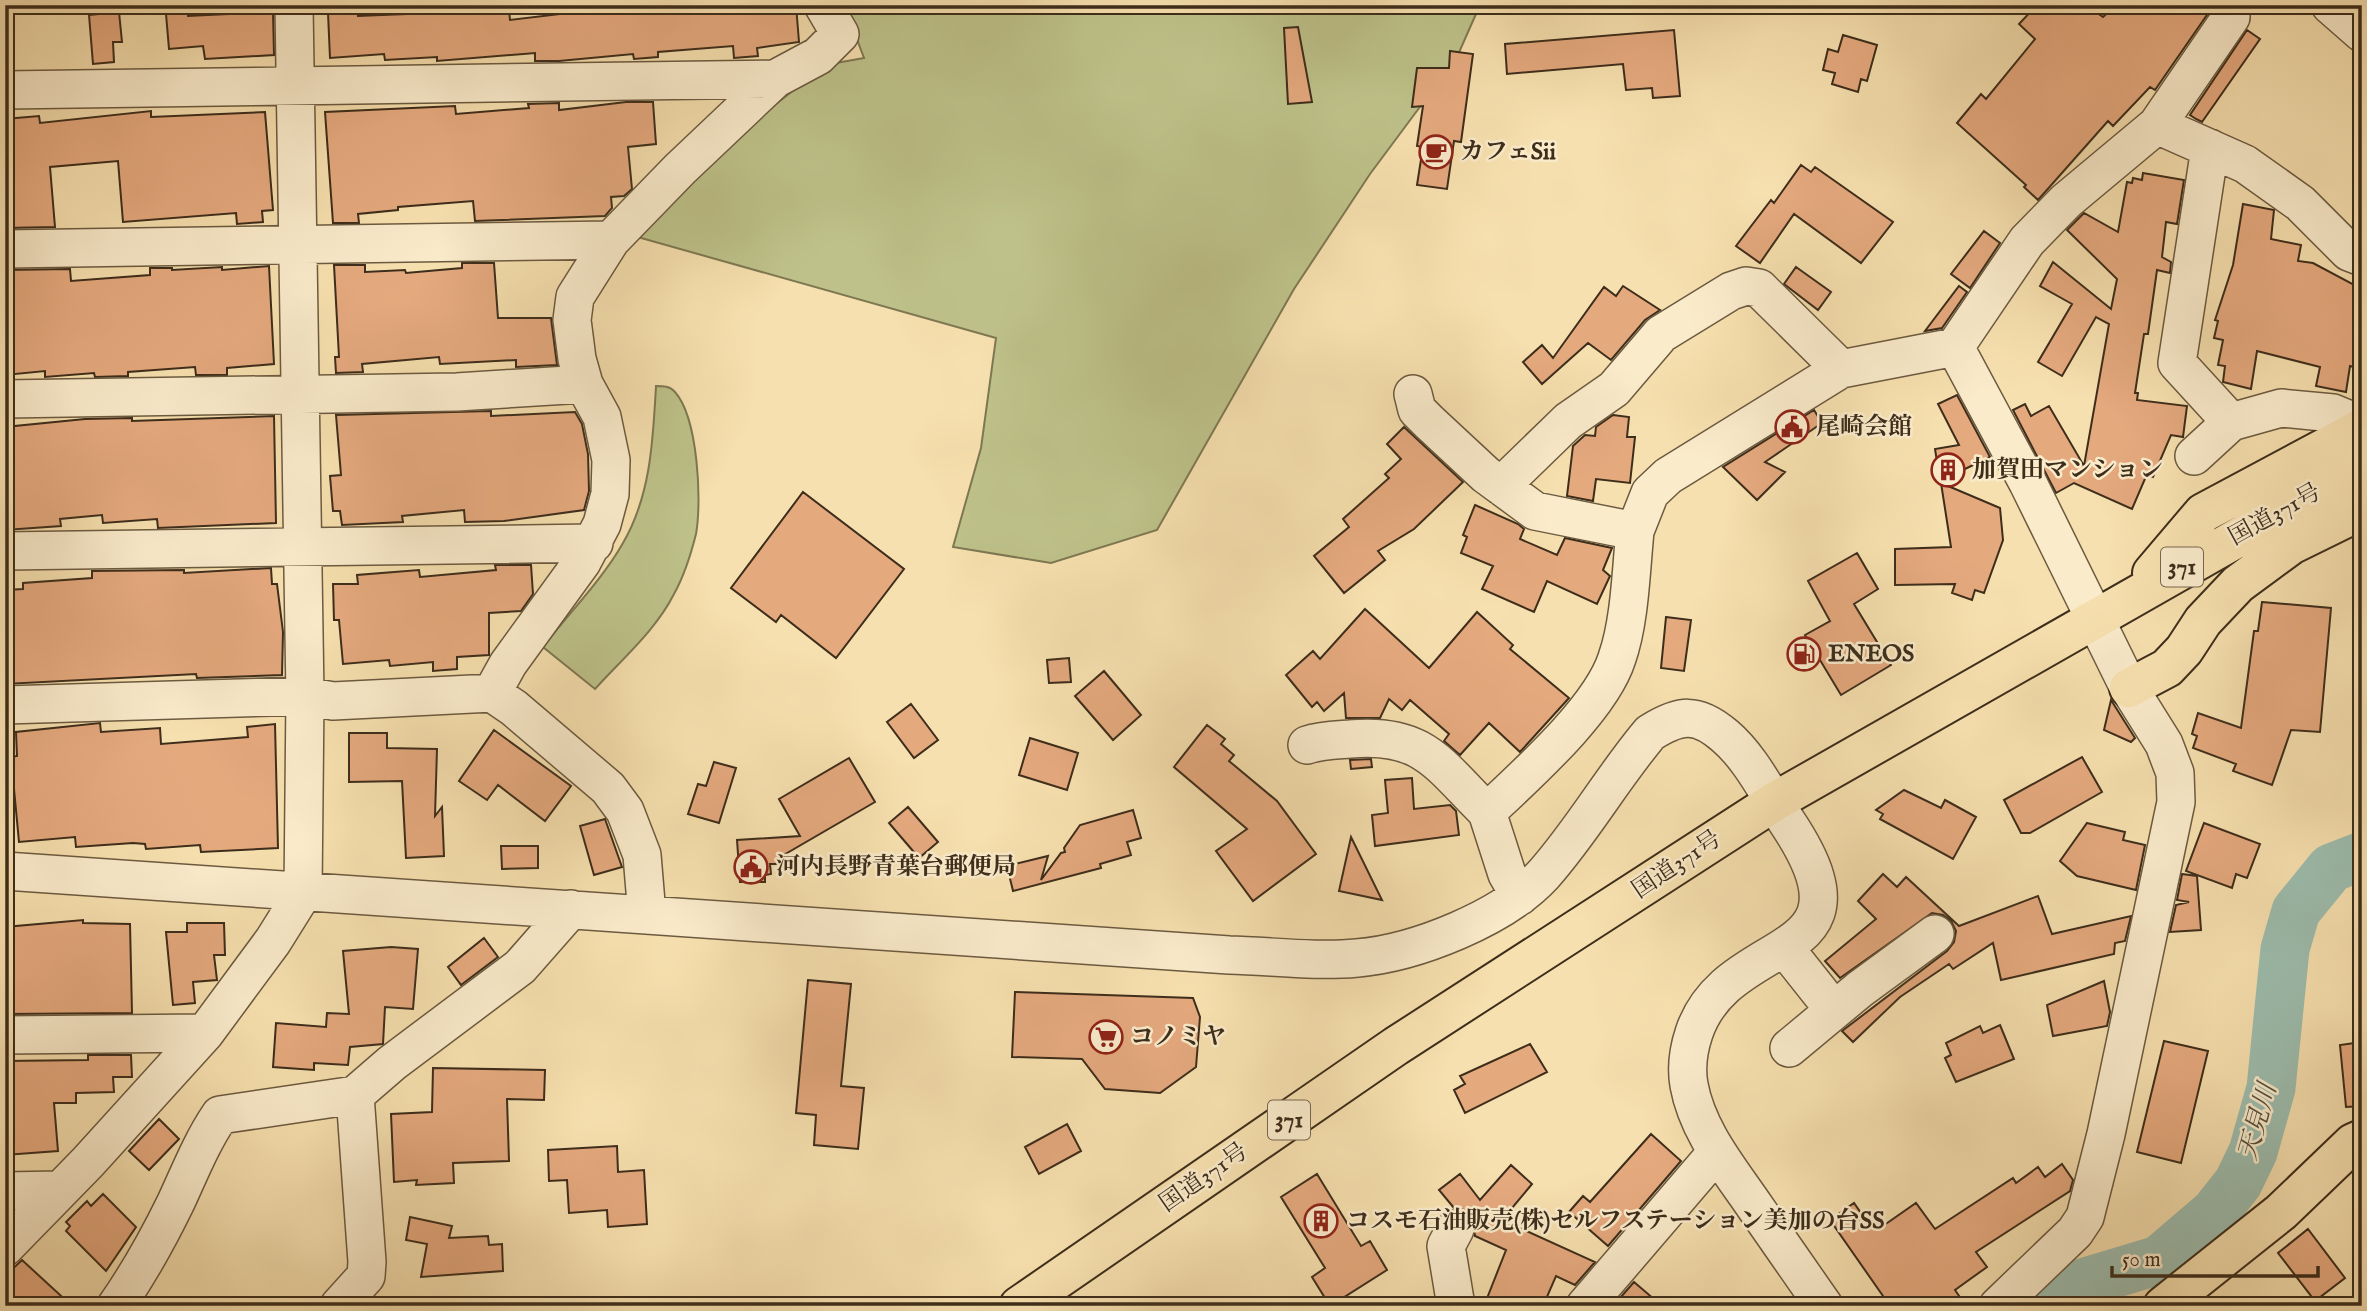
<svg xmlns="http://www.w3.org/2000/svg" width="2367" height="1311" viewBox="0 0 2367 1311" font-family="'IM FELL English','Noto Serif JP',serif">
	<rect width="100%" height="100%" fill="#f7e0af"/>
	<filter id="stains"><feTurbulence type="fractalNoise" baseFrequency=".00286" numOctaves="4"/><feColorMatrix values="0 0 0 0 .2 0 0 0 0 .09 0 0 0 0 .02 0 0 0 .5 -.17"/></filter>
	<radialGradient id="worn" r=".72"><stop offset=".6" stop-color="#630" stop-opacity="0"/><stop offset="1" stop-color="#630" stop-opacity=".3"/></radialGradient>
	<path fill="#bec28a" stroke="#7e7852" stroke-width="2" d="M 844,5 L 1480,5 L 1457,57 L 1370,174 L 1294,289 L 1157,530 L 1051,563 L 953,547 L 981,448 L 996,338 L 634,236 L 761,116 L 825,65 L 864,58 Z
		M 656,386 C 663,386 670,386 675,392 C 698,418 702,501 696,534 C 691,554 684,576 674,594 C 656,630 622,659 595,689 L 543,647 C 569,613 602,580 623,543 C 651,495 653,439 656,386 Z"/>
	<g fill="none" stroke-linecap="round" stroke-linejoin="round">
		<path stroke="#9dbdae" stroke-width="49" d="M 2038,1306 L 2079,1284 L 2159,1260 L 2215,1212 L 2238,1183 L 2253,1152 L 2271,1088 L 2285,949 L 2296,911 L 2331,868 L 2362,856"/>
	</g>
	<path fill="#e5a97e" stroke="#3d2d1b" stroke-width="2" d="M 636,5 L 703,5 L 704,13 L 796,5 L 799,42 L 757,48 L 758,56 L 734,58 L 733,46 L 658,52 L 658,57 L 634,59 L 633,54 L 559,61 L 535,61 L 535,53 L 437,61 L 437,57 L 385,60 L 384,54 L 330,58 L 328,13 L 358,11 L 358,16 L 509,10 L 510,20 Z
		M 2037,5 L 2086,5 L 2103,17 L 2116,5 L 2208,5 L 2209,12 L 2155,90 L 2150,87 L 2113,126 L 2108,121 L 2038,200 L 2024,187 L 2026,185 L 1957,123 L 1981,94 L 1986,99 L 2035,39 L 2019,24 Z
		M 119,12 L 122,42 L 113,42 L 114,62 L 93,64 L 89,15 Z
		M 188,12 L 188,16 L 273,12 L 274,55 L 205,59 L 203,46 L 169,49 L 166,14 Z
		M 1298,27 L 1312,102 L 1288,104 L 1284,28 Z
		M 1674,30 L 1680,96 L 1653,98 L 1652,88 L 1626,90 L 1623,64 L 1507,74 L 1505,44 Z
		M 2247,30 L 2260,39 L 2202,122 L 2196,119 L 2190,115 Z
		M 1843,35 L 1877,45 L 1867,81 L 1861,79 L 1858,92 L 1832,84 L 1835,73 L 1823,70 L 1828,49 L 1838,52 Z
		M 1450,51 L 1473,54 L 1461,142 L 1454,141 L 1447,189 L 1417,185 L 1423,147 L 1417,146 L 1423,106 L 1412,107 L 1417,68 L 1449,68 Z
		M 626,102 L 653,102 L 656,144 L 628,147 L 632,189 L 624,196 L 611,197 L 612,208 L 605,216 L 475,221 L 473,201 L 398,207 L 398,210 L 358,214 L 359,223 L 333,223 L 325,112 L 455,106 L 456,114 L 529,108 L 528,104 L 559,103 L 559,110 Z
		M 151,111 L 151,117 L 265,112 L 273,210 L 262,211 L 263,222 L 237,224 L 236,213 L 123,222 L 118,161 L 50,167 L 55,227 L 5,228 L 5,119 L 39,116 L 40,123 Z
		M 1801,165 L 1811,172 L 1815,167 L 1893,222 L 1861,263 L 1794,214 L 1760,263 L 1736,246 L 1771,200 L 1774,203 Z
		M 2143,173 L 2184,180 L 2177,224 L 2166,222 L 2162,257 L 2171,262 L 2170,273 L 2157,270 L 2148,334 L 2144,334 L 2135,393 L 2138,393 L 2137,400 L 2187,406 L 2183,437 L 2171,435 L 2153,477 L 2147,474 L 2132,509 L 2074,483 L 2056,493 L 2013,410 L 2025,404 L 2031,416 L 2049,406 L 2084,466 L 2109,324 L 2096,317 L 2062,376 L 2038,362 L 2072,304 L 2040,286 L 2053,262 L 2111,309 L 2117,279 L 2067,230 L 2084,213 L 2118,232 L 2127,182 L 2132,183 L 2133,178 L 2142,180 Z
		M 2243,204 L 2274,210 L 2271,239 L 2301,245 L 2298,261 L 2313,263 L 2362,289 L 2362,369 L 2350,366 L 2346,392 L 2316,386 L 2320,367 L 2257,351 L 2251,389 L 2223,382 L 2225,366 L 2218,365 L 2223,340 L 2214,338 L 2218,321 L 2215,320 L 2233,265 Z
		M 1984,231 L 2000,243 L 1970,288 L 1951,274 Z
		M 462,263 L 494,263 L 498,318 L 551,318 L 557,365 L 516,367 L 516,360 L 440,364 L 439,357 L 362,364 L 363,372 L 336,373 L 335,357 L 339,357 L 334,265 L 365,265 L 365,272 L 405,270 L 406,273 L 462,268 Z
		M 269,266 L 274,364 L 227,368 L 227,375 L 196,375 L 195,367 L 128,372 L 128,376 L 95,377 L 94,373 L 45,377 L 45,371 L 5,375 L 5,270 L 70,269 L 71,281 L 150,275 L 150,268 L 172,268 L 172,270 L 222,267 L 222,270 Z
		M 1796,267 L 1831,292 L 1818,310 L 1784,284 Z
		M 1623,286 L 1660,310 L 1645,320 L 1611,360 L 1588,343 L 1542,384 L 1523,362 L 1542,345 L 1553,358 L 1604,287 L 1616,296 Z
		M 1959,286 L 1967,292 L 1942,328 L 1925,331 Z
		M 1957,395 L 1990,457 L 1940,481 L 1935,449 L 1959,445 L 1938,404 Z
		M 1814,410 L 1822,423 L 1765,462 L 1785,472 L 1757,500 L 1723,467 Z
		M 491,411 L 491,416 L 575,412 L 582,424 L 588,454 L 589,491 L 584,510 L 504,521 L 465,522 L 464,510 L 402,516 L 403,522 L 342,525 L 340,511 L 333,511 L 330,476 L 341,475 L 336,415 Z
		M 1613,415 L 1629,417 L 1627,437 L 1635,437 L 1630,483 L 1596,479 L 1593,501 L 1567,496 L 1573,446 L 1585,435 L 1595,436 L 1596,427 Z
		M 274,416 L 276,523 L 158,528 L 157,519 L 103,523 L 102,515 L 60,519 L 61,526 L 5,530 L 5,427 L 85,419 L 132,418 L 132,421 Z
		M 1404,427 L 1463,482 L 1414,529 L 1378,551 L 1385,560 L 1344,593 L 1314,556 L 1349,527 L 1343,519 L 1389,478 L 1385,474 L 1401,459 L 1387,444 Z
		M 1941,483 L 2000,508 L 2003,540 L 1984,593 L 1975,590 L 1972,600 L 1952,593 L 1955,584 L 1895,585 L 1895,549 L 1951,547 Z
		M 803,492 L 904,569 L 836,658 L 781,615 L 776,622 L 731,588 Z
		M 1475,505 L 1518,524 L 1524,529 L 1520,539 L 1557,555 L 1565,538 L 1612,548 L 1603,570 L 1610,576 L 1597,604 L 1547,581 L 1534,612 L 1482,589 L 1493,566 L 1461,553 L 1467,537 L 1463,535 Z
		M 1857,553 L 1878,589 L 1854,604 L 1891,665 L 1841,695 L 1805,635 L 1830,621 L 1808,581 Z
		M 495,565 L 531,565 L 533,594 L 521,611 L 489,613 L 489,655 L 457,657 L 457,669 L 433,671 L 433,662 L 390,666 L 389,660 L 343,664 L 339,620 L 334,620 L 333,584 L 358,584 L 357,575 L 419,570 L 420,577 L 496,570 Z
		M 271,568 L 272,584 L 277,584 L 283,632 L 282,675 L 197,678 L 196,674 L 5,684 L 5,590 L 23,589 L 23,583 L 92,578 L 92,571 L 184,570 L 184,573 Z
		M 2262,602 L 2331,608 L 2320,732 L 2291,730 L 2272,785 L 2233,771 L 2236,764 L 2193,748 L 2197,736 L 2192,734 L 2198,713 L 2241,728 L 2254,631 L 2258,631 Z
		M 1365,609 L 1429,668 L 1477,612 L 1513,645 L 1510,649 L 1569,698 L 1520,752 L 1489,723 L 1460,755 L 1444,741 L 1449,734 L 1410,700 L 1402,710 L 1389,699 L 1380,718 L 1346,718 L 1344,693 L 1324,711 L 1317,702 L 1312,707 L 1286,675 L 1313,651 L 1320,659 Z
		M 1666,617 L 1691,620 L 1684,671 L 1661,668 Z
		M 1069,658 L 1071,682 L 1049,683 L 1047,660 Z
		M 1104,671 L 1141,715 L 1113,740 L 1075,696 Z
		M 2111,700 L 2135,738 L 2131,742 L 2104,730 Z
		M 911,704 L 938,740 L 914,758 L 887,722 Z
		M 100,723 L 101,732 L 160,728 L 161,744 L 248,737 L 247,727 L 275,724 L 278,848 L 201,852 L 200,845 L 146,849 L 145,844 L 133,843 L 76,847 L 75,837 L 19,842 L 11,757 L 17,756 L 16,732 Z
		M 1207,725 L 1225,739 L 1221,744 L 1234,755 L 1229,761 L 1277,801 L 1316,854 L 1253,901 L 1216,851 L 1247,829 L 1174,767 Z
		M 494,730 L 571,786 L 545,821 L 498,785 L 487,800 L 459,781 Z
		M 349,733 L 387,733 L 387,748 L 437,749 L 435,816 L 442,807 L 444,856 L 406,858 L 402,781 L 349,782 Z
		M 1030,738 L 1078,753 L 1067,790 L 1019,775 Z
		M 2082,757 L 2102,792 L 2030,833 L 2021,833 L 2004,800 Z
		M 849,758 L 875,802 L 782,856 L 783,864 L 770,864 L 771,874 L 765,875 L 765,882 L 740,882 L 737,840 L 800,836 L 779,799 Z
		M 1371,759 L 1372,767 L 1351,769 L 1350,760 Z
		M 714,762 L 736,768 L 719,823 L 688,814 L 698,784 L 706,786 Z
		M 1412,778 L 1414,809 L 1450,805 L 1456,811 L 1459,835 L 1375,846 L 1372,815 L 1388,813 L 1385,780 Z
		M 1904,790 L 1941,808 L 1945,800 L 1976,817 L 1953,859 L 1880,819 L 1883,814 L 1876,810 Z
		M 908,807 L 938,842 L 919,858 L 889,823 Z
		M 1133,810 L 1141,838 L 1127,842 L 1131,855 L 1100,864 L 1101,868 L 1013,891 L 1007,866 L 1048,856 L 1041,880 L 1061,853 L 1065,852 L 1064,848 L 1080,825 Z
		M 605,819 L 622,867 L 594,875 L 580,826 Z
		M 2087,823 L 2125,832 L 2123,840 L 2145,845 L 2136,890 L 2077,876 L 2060,861 Z
		M 2204,823 L 2260,844 L 2247,878 L 2236,874 L 2232,888 L 2186,871 Z
		M 1351,837 L 1382,900 L 1339,891 Z
		M 501,846 L 538,846 L 538,868 L 502,869 Z
		M 1883,874 L 1897,887 L 1906,877 L 1959,926 L 2038,896 L 2052,934 L 2131,916 L 2125,941 L 2115,943 L 2114,954 L 2001,980 L 1993,943 L 1953,969 L 1949,964 L 1900,997 L 1853,1042 L 1842,1031 L 1947,951 L 1954,942 L 1956,931 L 1951,921 L 1943,915 L 1932,913 L 1840,978 L 1825,961 L 1876,919 L 1858,901 Z
		M 2182,874 L 2197,876 L 2201,930 L 2170,932 L 2176,905 L 2189,902 L 2177,900 Z
		M 83,920 L 83,923 L 130,924 L 132,1013 L 5,1014 L 5,927 Z
		M 187,923 L 224,923 L 225,955 L 214,955 L 217,980 L 193,982 L 195,1003 L 173,1005 L 166,932 L 187,932 Z
		M 484,938 L 498,957 L 461,985 L 448,967 Z
		M 391,947 L 418,949 L 413,1009 L 385,1007 L 383,1044 L 350,1047 L 348,1065 L 314,1063 L 314,1070 L 273,1067 L 276,1023 L 326,1027 L 327,1013 L 349,1014 L 343,951 Z
		M 808,980 L 851,984 L 841,1086 L 864,1088 L 858,1149 L 814,1145 L 816,1115 L 796,1113 Z
		M 2104,981 L 2110,1012 L 2107,1026 L 2053,1036 L 2047,1005 Z
		M 1015,992 L 1193,998 L 1200,1017 L 1196,1067 L 1160,1093 L 1105,1089 L 1082,1059 L 1012,1057 Z
		M 2000,1025 L 2014,1059 L 1956,1082 L 1945,1058 L 1951,1055 L 1946,1043 L 1980,1026 L 1983,1033 Z
		M 2164,1041 L 2208,1051 L 2181,1163 L 2137,1152 Z
		M 2362,1042 L 2362,1106 L 2346,1107 L 2340,1045 Z
		M 1530,1044 L 1547,1072 L 1465,1113 L 1454,1090 L 1465,1084 L 1460,1076 Z
		M 88,1055 L 131,1055 L 132,1077 L 113,1077 L 114,1092 L 76,1093 L 76,1103 L 54,1103 L 58,1151 L 5,1155 L 5,1061 L 88,1060 Z
		M 433,1068 L 545,1070 L 544,1100 L 507,1099 L 509,1161 L 453,1163 L 454,1183 L 416,1185 L 417,1180 L 394,1182 L 391,1114 L 432,1112 Z
		M 159,1119 L 179,1139 L 149,1170 L 129,1151 Z
		M 1067,1124 L 1081,1151 L 1039,1174 L 1025,1147 Z
		M 1651,1134 L 1681,1161 L 1608,1246 L 1569,1212 L 1583,1196 L 1590,1202 Z
		M 617,1146 L 618,1172 L 644,1170 L 647,1224 L 608,1227 L 607,1210 L 569,1213 L 567,1180 L 549,1181 L 548,1150 Z
		M 2062,1164 L 2073,1180 L 2070,1191 L 1976,1252 L 1987,1267 L 1955,1290 L 1966,1306 L 1890,1306 L 1830,1220 L 1854,1203 L 1870,1226 L 1875,1222 L 1880,1228 L 1916,1203 L 1935,1229 L 2013,1178 L 2016,1183 L 2038,1167 L 2045,1177 Z
		M 1511,1165 L 1532,1184 L 1502,1220 L 1595,1262 L 1575,1285 L 1556,1276 L 1543,1306 L 1484,1306 L 1506,1250 L 1475,1236 L 1472,1217 L 1464,1210 L 1454,1208 L 1439,1190 L 1460,1174 L 1480,1200 Z
		M 1317,1174 L 1361,1246 L 1370,1241 L 1387,1270 L 1330,1306 L 1312,1277 L 1325,1268 L 1281,1197 Z
		M 103,1194 L 136,1227 L 106,1271 L 66,1231 L 70,1226 L 66,1222 L 87,1201 L 91,1206 Z
		M 410,1217 L 452,1226 L 449,1238 L 488,1236 L 489,1245 L 502,1244 L 503,1271 L 421,1277 L 427,1244 L 406,1240 Z
		M 2308,1229 L 2345,1278 L 2315,1301 L 2278,1253 Z
		M 22,1260 L 72,1306 L 5,1306 L 5,1276 Z
		M 1634,1282 L 1662,1306 L 1613,1306 Z"/>
	<g fill="none" stroke-linecap="round" stroke-linejoin="round">
		<defs>
			<path id="minor" d="M 2330,5 L 2362,33
				M 5,90 L 775,79
				M 2157,125 L 2245,164 L 2300,203 L 2349,252 L 2362,257
				M 2210,148 L 2177,363 L 2231,422
				M 5,249 L 611,240
				M 1413,394 L 1417,410 L 1429,422 L 1486,475 L 1535,511 L 1635,531 C 1631,570 1630,621 1617,658 C 1601,709 1526,775 1487,812 L 1507,874 L 1520,896
				M 5,399 L 457,392 L 584,384
				M 2194,456 L 2231,422 L 2281,408 L 2333,413 L 2362,425
				M 1501,486 L 1568,421 L 1614,389 L 1661,334 L 1731,291 L 1746,286 L 1759,288 L 1841,369
				M 1635,531 L 1650,493 L 1668,476 L 1841,369 L 1955,347
				M 5,551 L 594,543
				M 5,705 L 305,696 L 333,701 L 492,693
				M 1307,745 C 1321,740 1336,740 1350,739 C 1424,732 1439,765 1487,812
				M 5,871 L 1229,955 C 1271,956 1316,962 1357,958 C 1416,953 1504,918 1544,874 C 1583,830 1612,778 1650,733 C 1680,714 1697,712 1725,736 C 1751,758 1768,794 1787,822 C 1884,967 1728,930 1694,1033 C 1689,1048 1686,1068 1689,1085 C 1697,1129 1726,1165 1751,1201 C 1775,1236 1800,1271 1824,1306
				M 647,915 L 642,855 L 625,811 L 608,788 L 514,708 L 492,693 L 508,664 L 582,562 L 602,524 L 610,494 L 611,460 L 602,417 L 584,384 L 577,359 L 572,320 L 575,297 L 611,240 L 680,169 L 775,79 L 818,56 L 840,34 L 823,5
				M 1784,947 L 1834,1010
				M 5,1035 L 205,1033
				M 1789,1048 L 1860,989 L 1935,934
				M 5,1191 L 59,1190
				M 1455,1229 L 1446,1246 L 1456,1306
				M 5,1247 L 88,1162 L 205,1033 L 273,941 L 303,893 L 305,696 L 294,5
				M 116,1306 C 139,1273 158,1239 176,1202 C 190,1172 201,1143 220,1115 L 355,1095 L 392,1063 L 520,967 L 571,909
				M 339,1306 L 366,1276 L 367,1262 L 355,1095
				M 1585,1306 L 1717,1152
				M 1998,1306 L 2075,1232 L 2085,1217 L 2106,1134 L 2176,802 L 2175,773 L 2164,744 L 2129,688 L 2028,483 L 1955,347 L 2027,241 L 2066,201 L 2157,125 L 2231,17 L 2229,5"/>
			<path id="highway" d="M 2152,573 L 2203,513 L 2362,428
				M 2129,688 L 2167,668 L 2184,650 L 2203,621 L 2238,584 L 2291,545 L 2362,510
				M 1019,1306 L 1396,1046 L 1774,802 L 2362,467
				M 2163,1306 L 2281,1212 L 2353,1143 L 2362,1139"/>
		</defs>
		<use href="#minor" stroke="#6c5a40" stroke-width="40"/>
		<use href="#highway" stroke="#3d2d1b" stroke-width="42"/>
		<use href="#minor" stroke="#faebcb" stroke-width="37"/>
		<use href="#highway" stroke="#f7e0af" stroke-width="38"/>
	</g>
	<defs>
		<symbol id="cafe-ring" viewBox="-11 -11 22 22"><circle r="9.5" fill="#faebcb" stroke="#8f2418" stroke-width="1.5"/><path d="M-5.5-4.5H6V0H3Q3 3.5 0 3.5H-2.5Q-5.5 3.5-5.5 0ZM3-3.2v2h1.7v-2ZM-6 4.5H4V6H-6Z" fill="#8f2418"/></symbol>
		<symbol id="civic-ring" viewBox="-11 -11 22 22"><circle r="9.5" fill="#faebcb" stroke="#8f2418" stroke-width="1.5"/><path d="M-.6-6.5H3V-4.5H.6V-3L4-1V1h2V6H-6V1h2V-1L-.6-3ZM-1.2 2.5V6h2.4V2.5Z" fill="#8f2418"/></symbol>
		<symbol id="building-ring" viewBox="-11 -11 22 22"><circle r="9.5" fill="#faebcb" stroke="#8f2418" stroke-width="1.5"/><path d="M-4-6H4V6H1V3H-1V6H-4ZM-2.5-4.3h1.7v1.8h-1.7ZM.8-4.3h1.7v1.8H.8ZM-2.5-1h1.7V.8h-1.7ZM.8-1h1.7V.8H.8Z" fill="#8f2418"/></symbol>
		<symbol id="fuel-ring" viewBox="-11 -11 22 22"><circle r="9.5" fill="#faebcb" stroke="#8f2418" stroke-width="1.5"/><path d="M-5.5-6h7V0h2V4h1.3V-2.5L3-4.5l.8-.8L6-3V5H2.5V1h-1V6h-7ZM-4.2-4.7v3.2H.2V-4.7Z" fill="#8f2418"/></symbol>
		<symbol id="supermarket-ring" viewBox="-11 -11 22 22"><circle r="9.5" fill="#faebcb" stroke="#8f2418" stroke-width="1.5"/><path d="M-6-5.5h2.5l.6 2H6L4.5 2H-2.5L-4.4-4H-6ZM-1.5 3.2a1.3 1.3 0 1 0 .1 0ZM3 3.2a1.3 1.3 0 1 0 .1 0Z" fill="#8f2418"/></symbol>
	</defs>
	<g fill-rule="evenodd">
		<use href="#cafe-ring" x="1417" y="133" width="38" height="38"/>
		<use href="#civic-ring" x="1773" y="408" width="38" height="38"/>
		<use href="#building-ring" x="1929" y="451" width="38" height="38"/>
		<use href="#fuel-ring" x="1785" y="635" width="38" height="38"/>
		<use href="#civic-ring" x="732" y="848" width="38" height="38"/>
		<use href="#supermarket-ring" x="1087" y="1018" width="38" height="38"/>
		<use href="#building-ring" x="1302" y="1202" width="38" height="38"/>
	</g>
	<g text-anchor="middle" dominant-baseline="central" stroke-width="5" stroke-linejoin="round" paint-order="stroke">
		<g fill="#faebcb" stroke="#766650" stroke-width="2">
			<rect x="2161" y="547.5" width="42" height="39" rx="5"/>
			<rect x="1268" y="1100.5" width="42" height="39" rx="5"/>
		</g>
		<g font-size="23" font-weight="bold" fill="#3d2d1b">
			<text x="2182" y="567">371</text>
			<text x="1289" y="1120">371</text>
		</g>
		<g font-size="24" font-weight="bold" fill="#3d2d1b" stroke="#faebcb" text-anchor="start">
			<text x="1460" y="152">カフェSii</text>
			<text x="1816" y="427">尾崎会館</text>
			<text x="1972" y="470">加賀田マンション</text>
			<text x="1828" y="654">ENEOS</text>
			<text x="776" y="867">河内長野青葉台郵便局</text>
			<text x="1130" y="1037">コノミヤ</text>
			<text x="1346" y="1221">コスモ石油販売(株)セルフステーション美加の台SS</text>
		</g>
		<g font-size="24" fill="#3d2d1b" stroke="#faebcb">
			<text transform="translate(2275 515) rotate(-29)">国道371号</text>
			<text transform="translate(1677 865) rotate(-34)">国道371号</text>
			<text transform="translate(1204 1178) rotate(-35)">国道371号</text>
		</g>
		<g font-size="26" font-style="italic" fill="#555140" stroke="#faebcb">
			<text transform="translate(2258 1122) rotate(-74)">天見川</text>
		</g>
	</g>
	<rect width="2367" height="1311" fill="none" stroke="#f7e0af" stroke-width="28"/>
	<rect x="7" y="7" width="2353" height="1297" fill="none" stroke="#3d2d1b" stroke-width="3.5"/>
	<rect x="14" y="14" width="2339" height="1283" fill="none" stroke="#3d2d1b" stroke-width="2"/>
	<path d="M2112 1266v10h206v-10" fill="none" stroke="#3d2d1b" stroke-width="3.5"/>
	<text x="2122" y="1266" font-size="21" fill="#3d2d1b" stroke="#faebcb" stroke-width="5" paint-order="stroke">50 m</text>
	<rect width="100%" height="100%" filter="url(#stains)"/>
	<rect width="100%" height="100%" fill="url(#worn)"/>
</svg>
